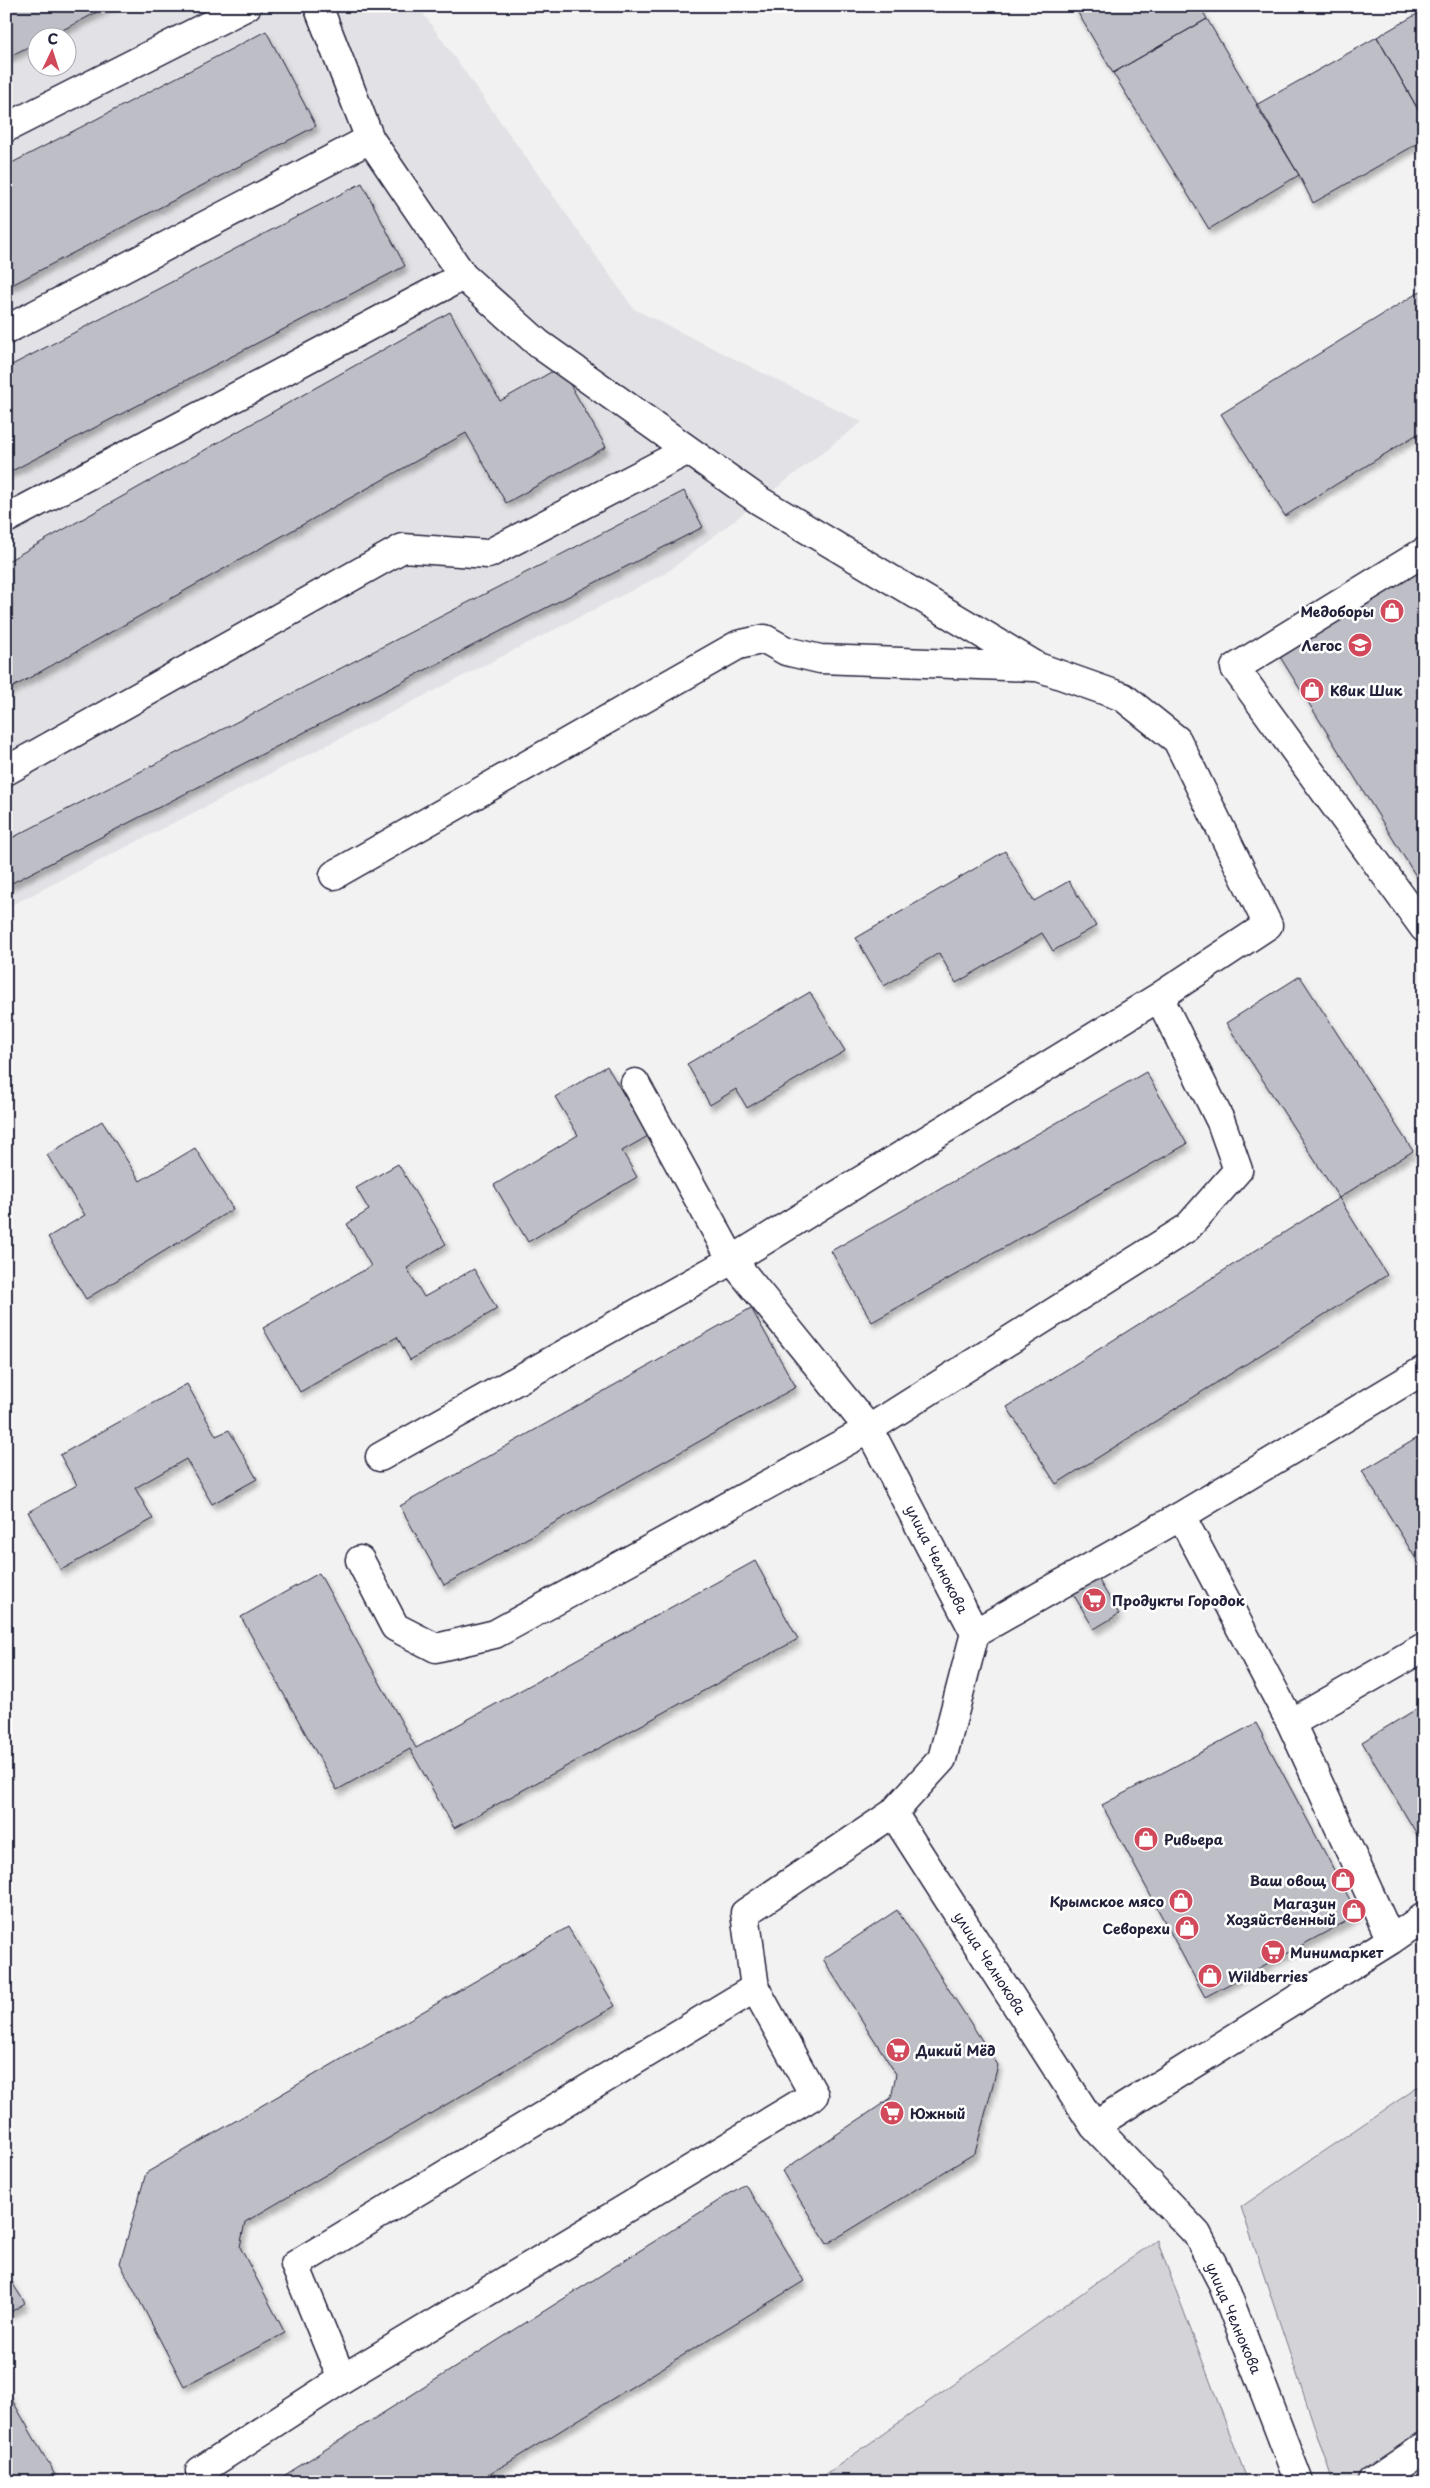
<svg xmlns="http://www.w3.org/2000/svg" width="1430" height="2488" viewBox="0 0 1430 2488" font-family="'Playpen Sans',sans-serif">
	<defs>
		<filter id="shadow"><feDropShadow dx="3" dy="5.5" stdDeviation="2.5" flood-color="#0004"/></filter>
	</defs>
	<rect width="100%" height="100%" fill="#f2f2f3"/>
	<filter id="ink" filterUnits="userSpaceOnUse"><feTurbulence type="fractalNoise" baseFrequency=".02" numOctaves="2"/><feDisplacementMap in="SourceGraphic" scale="10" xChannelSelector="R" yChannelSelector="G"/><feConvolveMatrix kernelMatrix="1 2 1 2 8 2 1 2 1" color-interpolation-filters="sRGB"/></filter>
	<g filter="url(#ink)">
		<path fill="#e2e2e6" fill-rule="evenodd" d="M 6,6 L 418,6 L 634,309 L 862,422 L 666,573 L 6,908 ZM 38,38 L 68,38 L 68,68 L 38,68 Z"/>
		<path fill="#d3d3d8" stroke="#7a7a8a" d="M 1424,2083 L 1424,2482 L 1333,2482 L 1241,2207 Z
			M 1157,2240 L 1248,2482 L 815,2482 Z"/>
		<path fill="#bebec6" stroke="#22223b" filter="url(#shadow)" d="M 6,6 L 109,6 L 47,38 L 38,38 L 38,42 L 6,58 Z
			M 1074,6 L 1200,6 L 1207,19 L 1113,73 Z
			M 1424,10 L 1424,120 L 1377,37 Z
			M 1207,19 L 1299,175 L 1209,229 L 1113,73 Z
			M 266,31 L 316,126 L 6,288 L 6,166 Z
			M 1377,37 L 1424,120 L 1424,140 L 1313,203 L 1299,175 L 1256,105 Z
			M 362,183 L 405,266 L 6,474 L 6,368 Z
			M 1424,289 L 1424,430 L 1285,516 L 1221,414 Z
			M 450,312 L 500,401 L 560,367 L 606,447 L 506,503 L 466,433 L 6,691 L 6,562 Z
			M 684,491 L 703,527 L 6,886 L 6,841 Z
			M 1424,562 L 1424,889 L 1277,652 Z
			M 1005,851 L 1034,901 L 1069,881 L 1096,926 L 1053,951 L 1042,933 L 956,983 L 939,953 L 884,986 L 856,938 Z
			M 1300,976 L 1413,1151 L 1339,1198 L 1226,1023 Z
			M 810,992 L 845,1051 L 747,1108 L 736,1089 L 710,1105 L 687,1064 Z
			M 607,1066 L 648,1136 L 622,1151 L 637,1177 L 528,1242 L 494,1185 L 578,1135 L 555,1097 Z
			M 1146,1072 L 1187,1144 L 872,1322 L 831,1251 Z
			M 102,1121 L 140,1181 L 195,1148 L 233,1209 L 86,1299 L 48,1237 L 85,1215 L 47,1155 Z
			M 398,1164 L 446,1244 L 407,1268 L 424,1297 L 474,1269 L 497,1309 L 410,1360 L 397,1337 L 300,1392 L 263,1328 L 371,1266 L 347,1224 L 369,1210 L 356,1188 Z
			M 1339,1198 L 1387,1275 L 1056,1484 L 1007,1407 Z
			M 751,1308 L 796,1387 L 444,1585 L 400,1506 Z
			M 187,1384 L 216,1436 L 229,1430 L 257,1479 L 212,1504 L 186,1459 L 135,1488 L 153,1519 L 61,1570 L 28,1512 L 77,1485 L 60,1455 Z
			M 1424,1434 L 1424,1565 L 1421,1567 L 1362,1471 Z
			M 755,1561 L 798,1639 L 454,1828 L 410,1749 L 337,1790 L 241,1617 L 319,1573 L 416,1748 Z
			M 1094,1572 L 1119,1614 L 1094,1629 L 1069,1587 Z
			M 1423,1705 L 1424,1839 L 1421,1841 L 1362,1742 Z
			M 1256,1723 L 1358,1915 L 1205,1997 L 1102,1805 Z
			M 897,1910 L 998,2065 L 975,2153 L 827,2244 L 782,2171 L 891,2098 L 896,2074 L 823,1959 Z
			M 568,1927 L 615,2006 L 245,2222 L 240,2247 L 285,2333 L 184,2386 L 120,2263 L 146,2173 Z
			M 745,2184 L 804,2281 L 477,2482 L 274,2482 Z
			M 6,2273 L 25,2303 L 6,2315 Z
			M 6,2389 L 55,2475 L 43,2482 L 6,2482 Z"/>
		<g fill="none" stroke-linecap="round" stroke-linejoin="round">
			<defs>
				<path id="minor" d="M 318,6 L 370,139 L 463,276 L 539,344 L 760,501 L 1038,667 L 1123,697 L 1177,740 L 1268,925 L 1159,997 L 732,1260 L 380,1457
					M 6,128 L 247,6
					M 6,330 L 370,139
					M 6,519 L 463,276
					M 1424,552 L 1235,668 L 1424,928
					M 6,771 L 403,548 L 488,554 L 688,450
					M 334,875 L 738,645 L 765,639 L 786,651 L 820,659 L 1034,667
					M 635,1083 L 732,1260 L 869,1429 L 975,1633 L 942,1759 L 893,1813 L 1094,2126 L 1197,2234 L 1223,2284 L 1299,2482
					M 1181,1516 L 1291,1723 L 1391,1940
					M 360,1560 L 395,1627 L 436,1648 L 495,1634 L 869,1429 L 1187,1228 L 1238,1170 L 1221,1122 L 1159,997
					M 975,1633 L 1181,1516 L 1424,1370
					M 1291,1723 L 1424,1647
					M 1094,2126 L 1391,1940 L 1424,1917
					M 342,2379 L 295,2265 L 755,1988
					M 200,2471 L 342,2379 L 814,2095 L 755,1988 L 745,1913 L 893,1813
					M 1372,2482 L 1424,2447"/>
			</defs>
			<use href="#minor" stroke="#22223b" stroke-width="31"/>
			<use href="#minor" stroke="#fff" stroke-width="28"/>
		</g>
	</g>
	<defs>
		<symbol id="shop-disc" viewBox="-11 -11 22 22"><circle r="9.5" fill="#d1495b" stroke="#fff"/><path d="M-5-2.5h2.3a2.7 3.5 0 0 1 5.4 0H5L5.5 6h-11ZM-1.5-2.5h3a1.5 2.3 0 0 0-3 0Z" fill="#fff"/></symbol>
		<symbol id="school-disc" viewBox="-11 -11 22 22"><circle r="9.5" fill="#d1495b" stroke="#fff"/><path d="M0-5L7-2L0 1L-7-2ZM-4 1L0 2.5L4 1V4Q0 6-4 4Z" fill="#fff"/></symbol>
		<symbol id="supermarket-disc" viewBox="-11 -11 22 22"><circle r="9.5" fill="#d1495b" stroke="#fff"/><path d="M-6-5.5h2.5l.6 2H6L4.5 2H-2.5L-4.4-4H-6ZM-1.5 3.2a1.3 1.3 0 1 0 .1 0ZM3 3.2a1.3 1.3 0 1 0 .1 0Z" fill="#fff"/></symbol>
	</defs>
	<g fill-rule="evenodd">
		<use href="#shop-disc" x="1378" y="597" width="28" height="28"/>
		<use href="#school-disc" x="1346" y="631" width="28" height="28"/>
		<use href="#shop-disc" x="1298" y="676" width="28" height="28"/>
		<use href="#supermarket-disc" x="1080" y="1586" width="28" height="28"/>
		<use href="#shop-disc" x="1132" y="1825" width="28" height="28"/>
		<use href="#shop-disc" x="1329" y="1866" width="28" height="28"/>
		<use href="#shop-disc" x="1167" y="1887" width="28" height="28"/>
		<use href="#shop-disc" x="1340" y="1897" width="28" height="28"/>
		<use href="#shop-disc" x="1173" y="1914" width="28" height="28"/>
		<use href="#supermarket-disc" x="1259" y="1938" width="28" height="28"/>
		<use href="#shop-disc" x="1196" y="1962" width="28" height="28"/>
		<use href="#supermarket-disc" x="884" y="2036" width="28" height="28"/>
		<use href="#supermarket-disc" x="878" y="2099" width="28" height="28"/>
	</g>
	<g text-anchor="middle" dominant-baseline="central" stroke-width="5" stroke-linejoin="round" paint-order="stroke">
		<g font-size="14" font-weight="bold" fill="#22223b" stroke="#fff" text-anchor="start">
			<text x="1374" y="611" text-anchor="end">Медоборы</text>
			<text x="1342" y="645" text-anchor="end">Легос</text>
			<text x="1330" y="690">Квик Шик</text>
			<text x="1112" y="1600">Продукты Городок</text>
			<text x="1164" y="1839">Ривьера</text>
			<text x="1326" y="1880" text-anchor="end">Ваш овощ</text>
			<text x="1164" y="1901" text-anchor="end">Крымское мясо</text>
			<text x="1336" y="1903" text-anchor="end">Магазин<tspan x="1336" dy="16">Хозяйственный</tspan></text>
			<text x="1170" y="1928" text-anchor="end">Севорехи</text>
			<text x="1290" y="1952">Минимаркет</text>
			<text x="1228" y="1976">Wildberries</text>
			<text x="916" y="2050">Дикий Мёд</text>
			<text x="910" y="2113">Южный</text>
		</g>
		<g font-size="14" fill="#22223b" stroke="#fff">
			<text transform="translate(937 1559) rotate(63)">улица Челнокова</text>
			<text transform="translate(990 1963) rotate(57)">улица Челнокова</text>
			<text transform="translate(1234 2318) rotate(67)">улица Челнокова</text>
		</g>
	</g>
	<rect width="1430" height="2488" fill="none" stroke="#fff" stroke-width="25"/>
	<rect x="12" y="12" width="1405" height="2463" fill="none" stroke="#22223b" stroke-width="2" filter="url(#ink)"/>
	<g transform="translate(52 52) rotate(4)"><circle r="24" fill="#ffffff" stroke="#a7a7b1"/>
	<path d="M0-4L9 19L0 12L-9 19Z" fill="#d1495b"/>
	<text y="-8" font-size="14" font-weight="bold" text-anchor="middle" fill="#22223b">С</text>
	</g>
</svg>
